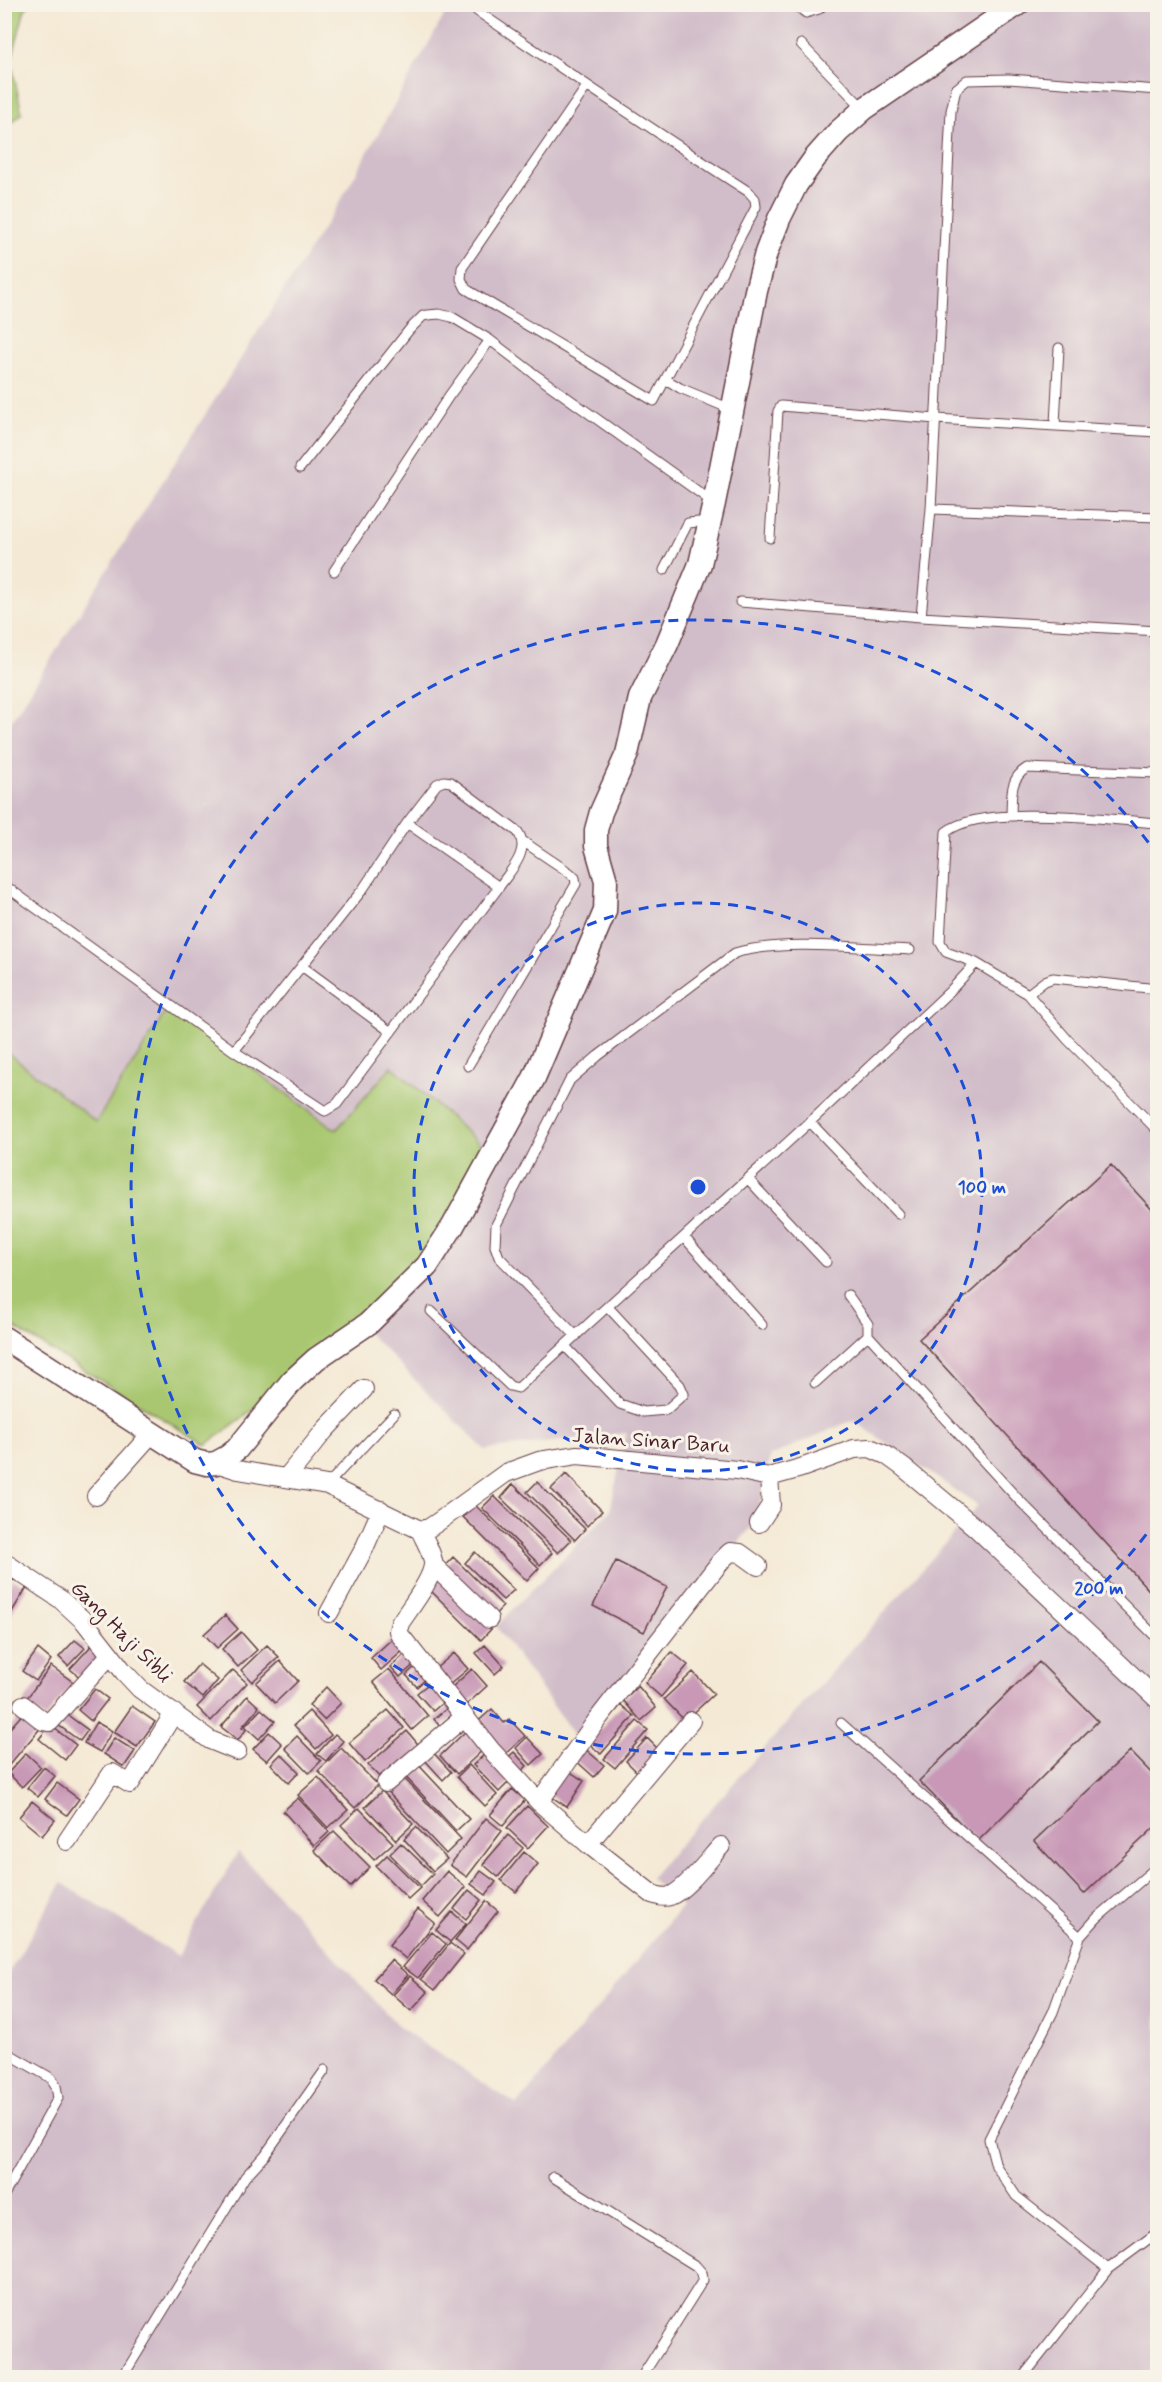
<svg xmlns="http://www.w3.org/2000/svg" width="1162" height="2382" viewBox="0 0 1162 2382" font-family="Mynerve,sans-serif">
	<rect width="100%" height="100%" fill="#f7f3e8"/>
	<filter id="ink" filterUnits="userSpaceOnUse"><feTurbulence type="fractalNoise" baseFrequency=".0167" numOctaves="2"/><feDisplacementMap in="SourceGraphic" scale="12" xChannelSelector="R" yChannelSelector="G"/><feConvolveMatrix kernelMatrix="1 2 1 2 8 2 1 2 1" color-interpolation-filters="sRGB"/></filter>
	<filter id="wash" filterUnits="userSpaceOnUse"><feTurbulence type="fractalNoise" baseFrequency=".008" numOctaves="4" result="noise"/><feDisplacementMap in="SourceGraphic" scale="24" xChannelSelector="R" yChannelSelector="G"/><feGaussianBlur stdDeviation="1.35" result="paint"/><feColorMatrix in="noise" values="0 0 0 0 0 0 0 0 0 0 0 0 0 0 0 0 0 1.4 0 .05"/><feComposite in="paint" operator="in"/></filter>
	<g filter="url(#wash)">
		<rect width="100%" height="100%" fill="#f4e9d4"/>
		<path fill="#d1bdc9" d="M 450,5 L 1157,5 L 1157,2377 L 5,2377 L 5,1979 L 62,1883 L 178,1956 L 238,1852 L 402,2030 L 517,2105 L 682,1906 L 650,1878 L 978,1506 L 853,1420 L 770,1456 L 757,1520 L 577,1739 L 496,1626 L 610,1511 L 626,1433 L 485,1450 L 362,1327 L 337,1130 L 169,1007 L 96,1122 L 5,1050 L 4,733 L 341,200 Z"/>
		<path fill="#a8c76f" stroke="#79734d" stroke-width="1.5" d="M 5,4 L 30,5 L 25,9 L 11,62 L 22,113 L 5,129 Z
			M 169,1007 L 336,1130 L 392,1066 L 488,1151 L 440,1244 L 362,1327 L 206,1445 L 5,1322 L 4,1050 L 96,1122 Z"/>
		<g id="blocks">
			<path fill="#c898b6" d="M 1111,1165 L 1158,1216 L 1158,1600 L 919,1339 Z
				M 566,1474 L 602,1511 L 587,1526 L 551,1489 Z
				M 537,1482 L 585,1529 L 575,1540 L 527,1492 Z
				M 513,1484 L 571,1540 L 558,1553 L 501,1498 Z
				M 494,1496 L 552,1553 L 540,1565 L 482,1508 Z
				M 475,1505 L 539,1568 L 527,1581 L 463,1517 Z
				M 475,1552 L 514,1590 L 503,1600 L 465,1563 Z
				M 453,1557 L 503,1606 L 491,1619 L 441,1570 Z
				M 616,1561 L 667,1587 L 644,1632 L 593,1606 Z
				M 443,1576 L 494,1626 L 481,1640 L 430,1590 Z
				M 13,1579 L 27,1587 L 4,1625 L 4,1593 Z
				M 225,1615 L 238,1629 L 217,1648 L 204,1634 Z
				M 241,1632 L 257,1650 L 238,1667 L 222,1649 Z
				M 395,1636 L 406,1648 L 381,1670 L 371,1658 Z
				M 75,1640 L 85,1648 L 68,1666 L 59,1657 Z
				M 267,1645 L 279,1657 L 252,1682 L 241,1670 Z
				M 485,1645 L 504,1666 L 495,1674 L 476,1653 Z
				M 91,1646 L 102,1655 L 82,1679 L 70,1669 Z
				M 38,1649 L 51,1660 L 36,1681 L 22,1671 Z
				M 408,1651 L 418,1661 L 400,1677 L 391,1667 Z
				M 672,1652 L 688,1665 L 661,1697 L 645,1683 Z
				M 454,1653 L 468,1669 L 449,1685 L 435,1669 Z
				M 280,1661 L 298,1681 L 275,1703 L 256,1683 Z
				M 1039,1662 L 1098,1721 L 978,1841 L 919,1781 Z
				M 419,1663 L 430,1675 L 417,1687 L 406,1675 Z
				M 199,1664 L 218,1680 L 203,1698 L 184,1682 Z
				M 51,1666 L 73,1682 L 45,1719 L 23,1703 Z
				M 389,1669 L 428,1716 L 412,1730 L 373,1682 Z
				M 472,1669 L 487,1686 L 465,1706 L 450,1689 Z
				M 233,1670 L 247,1683 L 211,1721 L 197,1707 Z
				M 693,1672 L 714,1694 L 685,1721 L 664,1699 Z
				M 432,1681 L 448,1698 L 433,1711 L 417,1693 Z
				M 638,1686 L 656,1708 L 641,1721 L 623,1700 Z
				M 326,1687 L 341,1703 L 324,1720 L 309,1705 Z
				M 95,1689 L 108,1699 L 91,1721 L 78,1710 Z
				M 247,1696 L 259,1707 L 242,1727 L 246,1730 L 238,1740 L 221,1727 Z
				M 452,1704 L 459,1713 L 441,1728 L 434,1719 Z
				M 621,1705 L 634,1716 L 601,1754 L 588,1743 Z
				M 132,1706 L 155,1722 L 137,1747 L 114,1732 Z
				M 261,1709 L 275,1721 L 259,1739 L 245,1726 Z
				M 492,1709 L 504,1723 L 509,1719 L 525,1736 L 503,1756 L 474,1725 Z
				M 26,1710 L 43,1725 L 4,1771 L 4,1735 Z
				M 388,1710 L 404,1728 L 365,1762 L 349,1743 Z
				M 62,1711 L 88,1730 L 80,1741 L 54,1722 Z
				M 309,1711 L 331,1735 L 316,1749 L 294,1725 Z
				M 637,1721 L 648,1730 L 615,1768 L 604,1759 Z
				M 96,1722 L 112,1731 L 100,1752 L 84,1743 Z
				M 50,1725 L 76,1745 L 65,1760 L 39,1739 Z
				M 468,1729 L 485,1748 L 457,1774 L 440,1756 Z
				M 407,1731 L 422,1749 L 384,1782 L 368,1765 Z
				M 269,1732 L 282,1744 L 267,1761 L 253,1749 Z
				M 335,1734 L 343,1741 L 326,1761 L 317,1754 Z
				M 297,1736 L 321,1761 L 309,1773 L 285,1748 Z
				M 527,1737 L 543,1754 L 531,1765 L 516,1748 Z
				M 114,1738 L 135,1751 L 124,1767 L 104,1754 Z
				M 647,1738 L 660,1751 L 639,1774 L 626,1761 Z
				M 341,1748 L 378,1785 L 355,1808 L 318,1771 Z
				M 584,1748 L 604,1765 L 594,1777 L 574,1759 Z
				M 431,1750 L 451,1772 L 443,1780 L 423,1758 Z
				M 1130,1751 L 1158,1780 L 1158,1824 L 1084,1894 L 1034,1841 Z
				M 487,1752 L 512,1779 L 499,1792 L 473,1765 Z
				M 514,1752 L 527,1766 L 517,1775 L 504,1761 Z
				M 26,1753 L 41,1767 L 22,1787 L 8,1773 Z
				M 281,1754 L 299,1772 L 289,1783 L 271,1764 Z
				M 415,1761 L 469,1819 L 456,1831 L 402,1773 Z
				M 469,1765 L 497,1795 L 485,1806 L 457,1777 Z
				M 44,1767 L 55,1776 L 38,1797 L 27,1788 Z
				M 566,1769 L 584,1781 L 567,1807 L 549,1795 Z
				M 400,1774 L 461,1839 L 446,1854 L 384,1788 Z
				M 318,1777 L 348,1810 L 328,1828 L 298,1795 Z
				M 57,1783 L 79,1799 L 67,1815 L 45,1799 Z
				M 512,1789 L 525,1800 L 503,1826 L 490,1815 Z
				M 382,1791 L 413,1824 L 396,1840 L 365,1807 Z
				M 298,1798 L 329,1832 L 314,1846 L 283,1811 Z
				M 32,1801 L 55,1820 L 42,1836 L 19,1817 Z
				M 527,1806 L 548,1826 L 528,1848 L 507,1828 Z
				M 359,1808 L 393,1843 L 374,1860 L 341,1825 Z
				M 486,1818 L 502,1831 L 467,1877 L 450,1865 Z
				M 416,1827 L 447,1859 L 433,1871 L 404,1839 Z
				M 334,1831 L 370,1867 L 350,1887 L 314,1850 Z
				M 508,1835 L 523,1848 L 498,1877 L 483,1864 Z
				M 401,1843 L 433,1874 L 421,1886 L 390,1854 Z
				M 524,1852 L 538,1864 L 516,1892 L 501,1880 Z
				M 387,1855 L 420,1888 L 408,1899 L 376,1866 Z
				M 447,1871 L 466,1887 L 440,1917 L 422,1901 Z
				M 481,1871 L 496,1882 L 486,1895 L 471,1884 Z
				M 469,1890 L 481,1900 L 466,1919 L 454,1909 Z
				M 486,1901 L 498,1911 L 467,1950 L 455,1940 Z
				M 418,1909 L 435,1923 L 406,1959 L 389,1945 Z
				M 452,1912 L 466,1924 L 450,1942 L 436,1930 Z
				M 432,1932 L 446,1944 L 418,1978 L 403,1967 Z
				M 450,1943 L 464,1954 L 435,1990 L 421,1979 Z
				M 391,1960 L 408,1975 L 391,1994 L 374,1979 Z
				M 410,1976 L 428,1992 L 411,2011 L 393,1995 Z"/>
		</g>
	</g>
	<g filter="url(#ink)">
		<use href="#blocks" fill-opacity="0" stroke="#643d44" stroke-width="1.5"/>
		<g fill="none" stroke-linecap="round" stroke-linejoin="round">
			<defs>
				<path id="service" d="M 794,4 L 806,13 L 819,9 L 824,4
					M 477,11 C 567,72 657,133 749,192 L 755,199 L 756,207 L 654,401 L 466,289 L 461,279 L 462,268 L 587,86
					M 801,44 L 864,109
					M 667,380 L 680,388 L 733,410
					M 1055,424 L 1059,348
					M 300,468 L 409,330 L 423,316 L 428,315 L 439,314 L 452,317 L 490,340 L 537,376 L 714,503
					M 931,509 L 1158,517
					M 770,538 L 778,411 L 781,406 L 936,419 L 1158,432
					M 664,570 L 688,523 L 699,522 L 709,524
					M 334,571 L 449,396 L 490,340
					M 740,602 L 921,617 L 1158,631
					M 921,617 L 931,509 L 951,111 L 956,89 L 967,80 L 1009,79 L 1158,90
					M 1011,814 C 1012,796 1009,779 1027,768 L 1158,773
					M 407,823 L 499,887
					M 1158,823 C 1110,820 981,803 946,832 L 940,942 L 946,952 L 976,963 L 1028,994 L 1068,1040 L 1158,1131
					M 4,885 L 234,1051 L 325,1111 L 337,1104 L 499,887 C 510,871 531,851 518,832 L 451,782 L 444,781 L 437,784 L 407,823 L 363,889 L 234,1051
					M 303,967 L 391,1032
					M 1028,994 L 1045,981 L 1053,978 L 1158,989
					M 468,1066 L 576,884 L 575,878 L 570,873 L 524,842
					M 810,1122 L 898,1214
					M 748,1179 L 826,1262
					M 684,1237 L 762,1325
					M 431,1311 L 510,1386 L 518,1388 L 810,1122 L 950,991 L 976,963
					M 868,1335 L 1018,1499 L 1158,1639
					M 576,1336 L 499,1257 L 495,1246 L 496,1225 L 570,1080 L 598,1056 L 735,953 C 784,939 858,948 910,950
					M 565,1346 L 620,1404 L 643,1412 L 666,1410 L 684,1394 L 680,1385 L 608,1307
					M 815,1383 L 868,1335 L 868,1324 L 848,1295
					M 327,1485 L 394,1414
					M 841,1723 L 1080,1937 L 1053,2012 L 989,2139 L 996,2166 L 1016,2196 L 1108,2269
					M 1080,1937 L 1097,1918 L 1158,1866
					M 4,2051 L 51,2078 L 56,2086 L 58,2098 L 4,2195
					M 553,2177 L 696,2266 L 702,2273 L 703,2280 L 641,2378
					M 122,2378 L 245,2177 L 265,2155 L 325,2070
					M 1022,2378 L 1108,2269 L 1158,2232"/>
				<path id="minor" d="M 216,1463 L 238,1470 L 327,1485 L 420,1530 L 429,1528 L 438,1522 L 506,1473 L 539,1461 L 577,1455 L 737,1470 L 769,1477 L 801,1468 L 854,1449 L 870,1448 L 886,1455 L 904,1468 L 975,1527 L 1158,1700
					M 286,1478 L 325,1430 L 364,1389
					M 96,1496 L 152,1433
					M 759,1523 L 771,1505 L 769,1477
					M 420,1530 C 424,1539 431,1550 433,1561 C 435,1577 409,1609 400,1623 L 398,1631 L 400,1635 L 491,1750 L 539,1802 L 588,1844 L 652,1894 C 658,1896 664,1898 670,1896 C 686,1890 709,1859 721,1846
					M 4,1562 L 60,1599 L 84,1621 L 124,1672 L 140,1689 L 210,1740 L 237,1751
					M 433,1565 L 489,1619
					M 329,1613 L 364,1549 L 381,1510
					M 23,1705 L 43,1721 L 50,1722 L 110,1655
					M 386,1783 L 464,1717
					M 539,1802 L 597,1720 L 721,1561 L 730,1552 L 740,1553 L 758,1566
					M 67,1841 L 112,1773 L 130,1784 L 174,1713
					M 588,1844 L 691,1721"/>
				<path id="tertiary" d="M 4,1338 L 195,1461 L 207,1464 L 216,1463 L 227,1457 L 237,1449 L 292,1381 L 316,1359 L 369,1323 L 427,1266 L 453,1226 L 534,1078 L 605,911 L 606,881 L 596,846 L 596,830 L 601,812 L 627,754 L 640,698 L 667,644 L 700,564 L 714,503 L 756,291 L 766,253 L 779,219 L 796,185 L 815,158 L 838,132 L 864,109 L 1018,4"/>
			</defs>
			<use href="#service" stroke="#643d44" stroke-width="11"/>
			<use href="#minor" stroke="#643d44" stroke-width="20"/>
			<use href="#tertiary" stroke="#643d44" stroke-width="25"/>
			<use href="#service" stroke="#fff" stroke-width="9"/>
			<use href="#minor" stroke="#fff" stroke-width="18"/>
			<use href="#tertiary" stroke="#fff" stroke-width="22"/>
		</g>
	</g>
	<g fill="none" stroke="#1d4ed8" stroke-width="3" stroke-dasharray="10 8">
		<circle cx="698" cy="1187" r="284"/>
		<path d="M1157 1520A567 567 0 1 1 1157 854"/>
	</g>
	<g text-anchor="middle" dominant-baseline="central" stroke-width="6" stroke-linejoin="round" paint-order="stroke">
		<g font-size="21" fill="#4a1f2b" stroke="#f7f3e8">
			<text transform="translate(651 1441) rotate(4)">Jalan Sinar Baru</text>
			<text transform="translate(121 1632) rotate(45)">Gang Haji Sibli</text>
		</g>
	</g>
	<circle cx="698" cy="1187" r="9" fill="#1d4ed8" stroke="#f7f3e8" stroke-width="3"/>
	<g font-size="18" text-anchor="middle" font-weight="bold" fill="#1d4ed8" stroke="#f7f3e8" stroke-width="6" stroke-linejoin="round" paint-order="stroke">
		<text x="982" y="1193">100 m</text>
		<text x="1099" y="1594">200 m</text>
	</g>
	<rect width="1162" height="2382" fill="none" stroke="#f7f3e8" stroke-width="24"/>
</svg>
